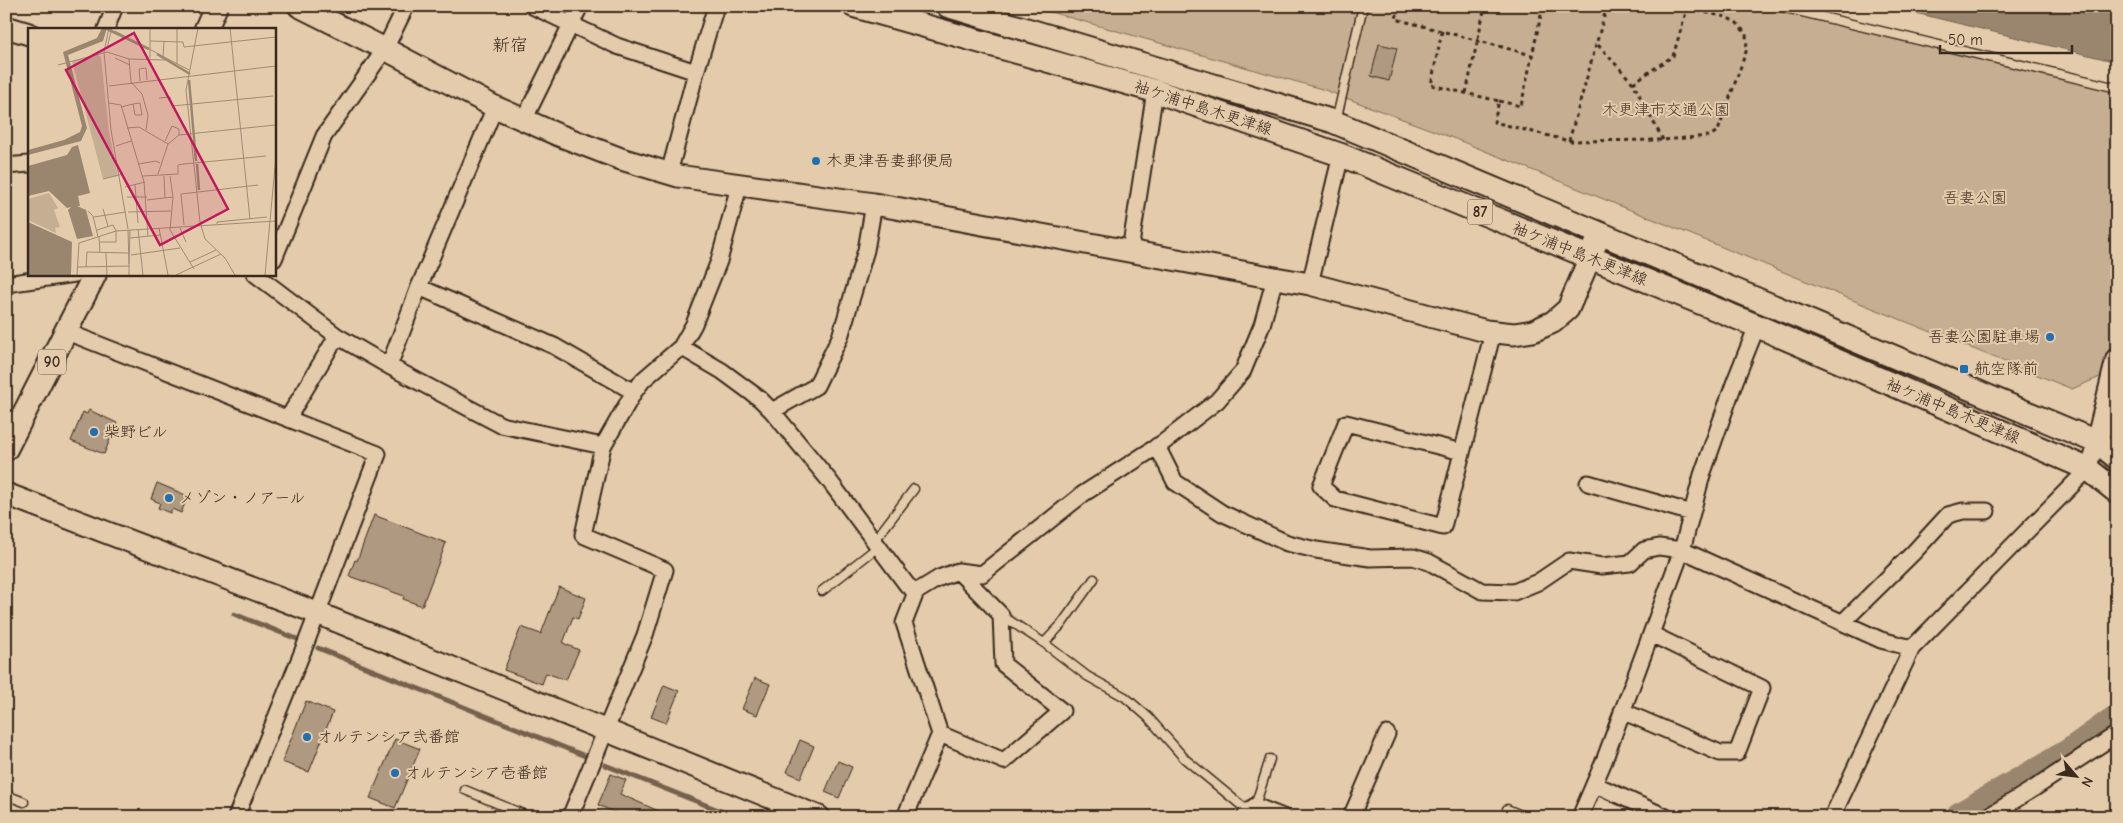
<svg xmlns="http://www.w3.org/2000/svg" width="2123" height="823" viewBox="0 0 2123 823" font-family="'Comic Neue','Klee One',sans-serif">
	<rect width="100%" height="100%" fill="#e3cbab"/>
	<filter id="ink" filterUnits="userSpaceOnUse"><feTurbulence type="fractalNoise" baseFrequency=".02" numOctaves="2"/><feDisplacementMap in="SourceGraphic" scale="10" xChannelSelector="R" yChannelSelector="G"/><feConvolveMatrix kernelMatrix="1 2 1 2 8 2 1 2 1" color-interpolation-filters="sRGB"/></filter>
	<g filter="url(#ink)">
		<path fill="#c5ae91" stroke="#806c58" d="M 1029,6 L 1775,6 L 2117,88 L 2117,359 L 2114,371 L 2072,389 L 1453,138 L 1322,89 Z"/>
		<path fill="#9a866e" stroke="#74614e" d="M 1887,6 L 2117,6 L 2117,62 Z"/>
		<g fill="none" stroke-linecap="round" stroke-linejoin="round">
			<path stroke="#74614e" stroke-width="5" d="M 234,614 L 297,639
				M 318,648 L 585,756
				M 605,765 L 736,817"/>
			<path stroke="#9a866e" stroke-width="31" d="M 1961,817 L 2068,755 L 2117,720"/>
		</g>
		<path fill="#af9980" stroke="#3b2a1e" d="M 1379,44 L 1397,48 L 1389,81 L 1371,76 Z
			M 89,410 L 117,423 L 104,454 L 71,441 L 83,412 L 87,414 Z
			M 157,483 L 188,496 L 181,513 L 172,509 L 170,513 L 158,508 L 160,503 L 151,499 Z
			M 374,515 L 446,543 L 422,606 L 403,599 L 404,596 L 349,576 L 355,560 L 357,561 Z
			M 559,587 L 586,598 L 578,619 L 573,617 L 563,643 L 579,650 L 566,680 L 546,673 L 542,684 L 504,670 L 521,627 L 541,634 Z
			M 755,678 L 770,684 L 757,715 L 742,709 Z
			M 664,685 L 679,691 L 666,723 L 651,717 Z
			M 306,701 L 333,712 L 309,772 L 282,762 Z
			M 395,739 L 420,749 L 395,808 L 370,798 Z
			M 800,740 L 814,746 L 801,778 L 787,772 Z
			M 838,761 L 852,767 L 839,798 L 825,792 Z
			M 611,774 L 626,780 L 620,794 L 672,817 L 625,817 L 598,805 Z"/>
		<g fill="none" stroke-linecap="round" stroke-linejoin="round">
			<defs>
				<path id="lane" d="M 1777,6 L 2117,88
					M 1336,121 L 1363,6
					M 875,540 L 914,489
					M 822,591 L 879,546
					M 1001,615 L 1044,643 L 1087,676 L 1125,697 L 1148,717 L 1185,759 L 1248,811
					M 1044,643 L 1061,625 L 1094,579
					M 465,790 L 530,817
					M 6,795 L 24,802
					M 1255,806 L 1270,759
					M 1507,809 L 1526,817"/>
				<path id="street" d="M 532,6 L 617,46 L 696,72
					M 106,29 L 115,6
					M 524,120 L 580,6
					M 6,166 L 29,164
					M 669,173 L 696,72 L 716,6
					M 1130,251 L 1155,91
					M 274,259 L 324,136 L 385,49 L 406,6
					M 255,274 L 337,336 L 389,366 L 501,425 L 603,446
					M 6,284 L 75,274
					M 1310,284 L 1341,155
					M 419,287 L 554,346 L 634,392
					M 67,332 L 378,454 L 306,643 L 236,817
					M 681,347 L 722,371 L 760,399 L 772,411 L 828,479 L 907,585 L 916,592
					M 389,366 L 419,287 L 495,107
					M 772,411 L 816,386 L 840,337 L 866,250 L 874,204
					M 288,418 L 337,336
					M 1157,446 L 1175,482 L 1222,513 L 1287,543 L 1316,550 L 1370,558 L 1413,557 L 1429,562 L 1482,591 L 1514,592 L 1538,582 L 1569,561 L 1602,566 L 1630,563 L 1644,550 L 1659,547 L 1682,550 L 1881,640 L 1912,648 L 2088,469 L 2097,442
					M 1462,452 L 1346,423 L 1321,486 L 1335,499 L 1443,527 L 1493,332
					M 1588,483 L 1692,513
					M 1843,622 L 1914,552 L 1948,515 L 1963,511 L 1987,511
					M 1622,711 L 1720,753 L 1737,753 L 1762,688 L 1651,634
					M 940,734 L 1004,761 L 1062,711 L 1003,664 L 1001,615 L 958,571
					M 1594,784 L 1666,817
					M 570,817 L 645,635 L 665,570 L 583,535 L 603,446 L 634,392 L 643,380 L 681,347 L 694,324 L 719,261 L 739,186
					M 905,817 L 940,734 L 904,623 L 916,592 L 939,578 L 958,571 L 982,574 L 1083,494 L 1164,442 L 1217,401 L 1243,371 L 1262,325 L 1275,278
					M 1245,817 L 1248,811 L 1255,806 L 1283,817
					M 1351,817 L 1387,734
					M 1580,817 L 1604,761 L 1682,550 L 1702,475 L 1735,381 L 1757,326
					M 1832,817 L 1912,648
					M 1987,817 L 2033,789 L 2117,734"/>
				<path id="secondary" d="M 299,6 L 385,49 L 495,107 L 556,134 L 621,159 L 678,176 L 874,204 L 1275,278 L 1310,284 L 1486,331 L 1514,334 L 1533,331 L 1553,322 L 1568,309 L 1600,234
					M 6,27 L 29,34
					M 2097,442 L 2117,359
					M 6,494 L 317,613 L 819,817"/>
				<path id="primary" d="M 854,6 L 1155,91 L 1341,155 L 1757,326 L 2088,469 L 2117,492
					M 948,6 L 1332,121 L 2097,442 L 2117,458
					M 206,29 L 216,6
					M 6,449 L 95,274"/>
			</defs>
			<use href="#lane" stroke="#3b2a1e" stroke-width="11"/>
			<use href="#street" stroke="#3b2a1e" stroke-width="19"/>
			<use href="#secondary" stroke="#3b2a1e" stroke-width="25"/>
			<use href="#primary" stroke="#3b2a1e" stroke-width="26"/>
			<path stroke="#3b2a1e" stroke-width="3" stroke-dasharray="4 4" stroke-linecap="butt" d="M 1399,6 L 1396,19 L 1532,55
				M 1442,31 L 1431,85 L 1499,101 L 1494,122 L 1569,141 L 1663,140 L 1709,136 L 1718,131 L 1747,49 L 1746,34 L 1737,23 L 1726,17 L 1675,6
				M 1598,45 L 1633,83 L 1663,140
				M 1633,83 L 1673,56 L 1687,9
				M 1466,93 L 1485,6
				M 1499,101 L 1521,106 L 1543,6
				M 1569,141 L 1607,6"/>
			<use href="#lane" stroke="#e3cbab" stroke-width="8"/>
			<use href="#street" stroke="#e3cbab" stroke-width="15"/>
			<use href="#secondary" stroke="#e3cbab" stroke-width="21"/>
			<use href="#primary" stroke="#e3cbab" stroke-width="22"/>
		</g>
	</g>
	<g fill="#1f6fb2" stroke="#e3cbab" stroke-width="2">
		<circle cx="816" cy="161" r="5"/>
		<circle cx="2050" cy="337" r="5"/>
		<rect x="1959" y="364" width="10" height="10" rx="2.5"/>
		<circle cx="94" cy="432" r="5"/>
		<circle cx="169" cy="498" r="5"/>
		<circle cx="307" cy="737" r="5"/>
		<circle cx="395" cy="773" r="5"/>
	</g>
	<g text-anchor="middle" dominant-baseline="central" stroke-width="4" stroke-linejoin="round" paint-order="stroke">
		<g fill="#e3cbab" stroke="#6d5a48" stroke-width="1">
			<rect x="1467.5" y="199.5" width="25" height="25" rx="4"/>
			<rect x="38" y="349.5" width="28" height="25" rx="4"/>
		</g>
		<g font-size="15" font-weight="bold" fill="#3b2a1e">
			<text x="1480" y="212">87</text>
			<text x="52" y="362">90</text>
		</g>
		<g font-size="16" fill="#3b2a1e" stroke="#e3cbab">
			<text transform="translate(1203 108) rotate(18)">袖ケ浦中島木更津線</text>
			<text transform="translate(1580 254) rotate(22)">袖ケ浦中島木更津線</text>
			<text transform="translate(1953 411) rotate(23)">袖ケ浦中島木更津線</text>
		</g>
		<g font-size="16" fill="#49372a" stroke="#e3cbab">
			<text x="1666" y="110">木更津市交通公園</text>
			<text x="1975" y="198">吾妻公園</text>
		</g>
		<g font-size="16" fill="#3b2a1e" stroke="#e3cbab" text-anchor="start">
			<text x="826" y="161">木更津吾妻郵便局</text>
			<text x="2040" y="337" text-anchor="end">吾妻公園駐車場</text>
			<text x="1974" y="369">航空隊前</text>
			<text x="104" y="432">柴野ビル</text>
			<text x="179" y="498">メゾン・ノアール</text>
			<text x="317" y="737">オルテンシア弐番館</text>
			<text x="405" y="773">オルテンシア壱番館</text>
		</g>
		<g font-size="18" fill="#3b2a1e" stroke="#e3cbab">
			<text x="510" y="45">新宿</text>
		</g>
	</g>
	<g transform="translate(28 28)">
		<rect width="248" height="248" fill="#e3cbab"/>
		<path d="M 69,26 L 73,29 L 81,104 L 90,148 L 75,151 L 44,33 ZM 21,165 L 30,180 L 26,182 L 32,199 L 27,200 L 28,205 L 0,192 L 0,171 Z" fill="#c5ae91"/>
		<path d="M 74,0 L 79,0 L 75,13 L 40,27 L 59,100 L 53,113 L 0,127 L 0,122 L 36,112 L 52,104 L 54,98 L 35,24 L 69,10 ZM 50,117 L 62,165 L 50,168 L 52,178 L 49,178 L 58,182 L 65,208 L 49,211 L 40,182 L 43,179 L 39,180 L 21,163 L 0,168 L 0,138 L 39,127 L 44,119 ZM 0,194 L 44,214 L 43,247 L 0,247 Z" fill="#9a866e"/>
		<path fill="none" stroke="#9a866e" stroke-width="2.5" d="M 77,0 L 121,21M 129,26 L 162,46M 161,52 L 168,133M 169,136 L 171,162"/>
		<path fill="none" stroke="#a08b73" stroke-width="1" d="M 81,0 L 76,24 L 83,102 L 100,201M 170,0 L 158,62 L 172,194 L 177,211 L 197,230 L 207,247M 202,0 L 222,191M 87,3 L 161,42M 122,13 L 155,14 L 156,19 L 248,9M 79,20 L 84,0M 135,29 L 136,13M 87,30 L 102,37M 122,30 L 122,0M 101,31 L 137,32M 149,36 L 149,0M 30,37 L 79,24 L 101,31 L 103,54 L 114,66 L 120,87 L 118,102M 112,53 L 111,41 L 118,40 L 119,52M 81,58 L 248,38M 131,70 L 142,69 L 144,78 L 245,68M 81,75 L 93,77 L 116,154 L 120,208M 93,79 L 105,76 L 112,75 L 114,87 L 107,87 L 105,76M 99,100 L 111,99 L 140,116M 137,113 L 144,98 L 151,101 L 151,107M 88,118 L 103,113M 110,136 L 128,133 L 132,135M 130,146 L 140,116 L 151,107 L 247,97M 115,148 L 150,146 L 150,137 L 156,136 L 238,128M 136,148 L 137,170M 142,148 L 145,169 L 142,202 L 166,241M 75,151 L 95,146M 107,157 L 110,195M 97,159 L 117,154M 99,169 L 119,169M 119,172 L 145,169M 75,181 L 80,198M 60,183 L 65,188 L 70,209M 100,184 L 143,183M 66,189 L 98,184M 189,196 L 189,194 L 239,189M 156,197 L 153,166 L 230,157M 131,200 L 140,247M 152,200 L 158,214M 110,201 L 115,247M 69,202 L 85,197 L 88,203 L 88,214 L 72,214M 100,202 L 101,236M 71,209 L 72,224M 102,210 L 132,207M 78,225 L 79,247M 103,227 L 152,220M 162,234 L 188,222M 101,238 L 102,202M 49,239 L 101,238 L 101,247M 58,239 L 59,224 L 100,225M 49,247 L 51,215 L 88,203 L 248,193M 148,247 L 193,226M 237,247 L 248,128"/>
		<path fill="#c2185b" fill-opacity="0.15" stroke="#c2185b" stroke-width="2.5" d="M 106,5 L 200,181 L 132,217 L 38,42 Z"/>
		<rect width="248" height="248" fill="none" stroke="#3b2a1e" stroke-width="2.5"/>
	</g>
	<rect width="2123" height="823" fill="none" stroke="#e3cbab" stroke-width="25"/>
	<rect x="12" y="12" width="2098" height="798" fill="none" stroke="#3b2a1e" stroke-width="2" filter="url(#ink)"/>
	<g transform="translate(2076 776) rotate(118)" stroke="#e3cbab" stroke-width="4" paint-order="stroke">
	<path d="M0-4L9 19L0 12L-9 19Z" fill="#3b2a1e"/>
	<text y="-8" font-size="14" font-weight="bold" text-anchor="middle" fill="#3b2a1e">N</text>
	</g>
	<path d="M1940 45v8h132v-8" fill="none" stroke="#3b2a1e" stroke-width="2.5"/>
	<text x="1948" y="45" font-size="15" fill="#3b2a1e" stroke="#e3cbab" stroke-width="4" paint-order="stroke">50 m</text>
</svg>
